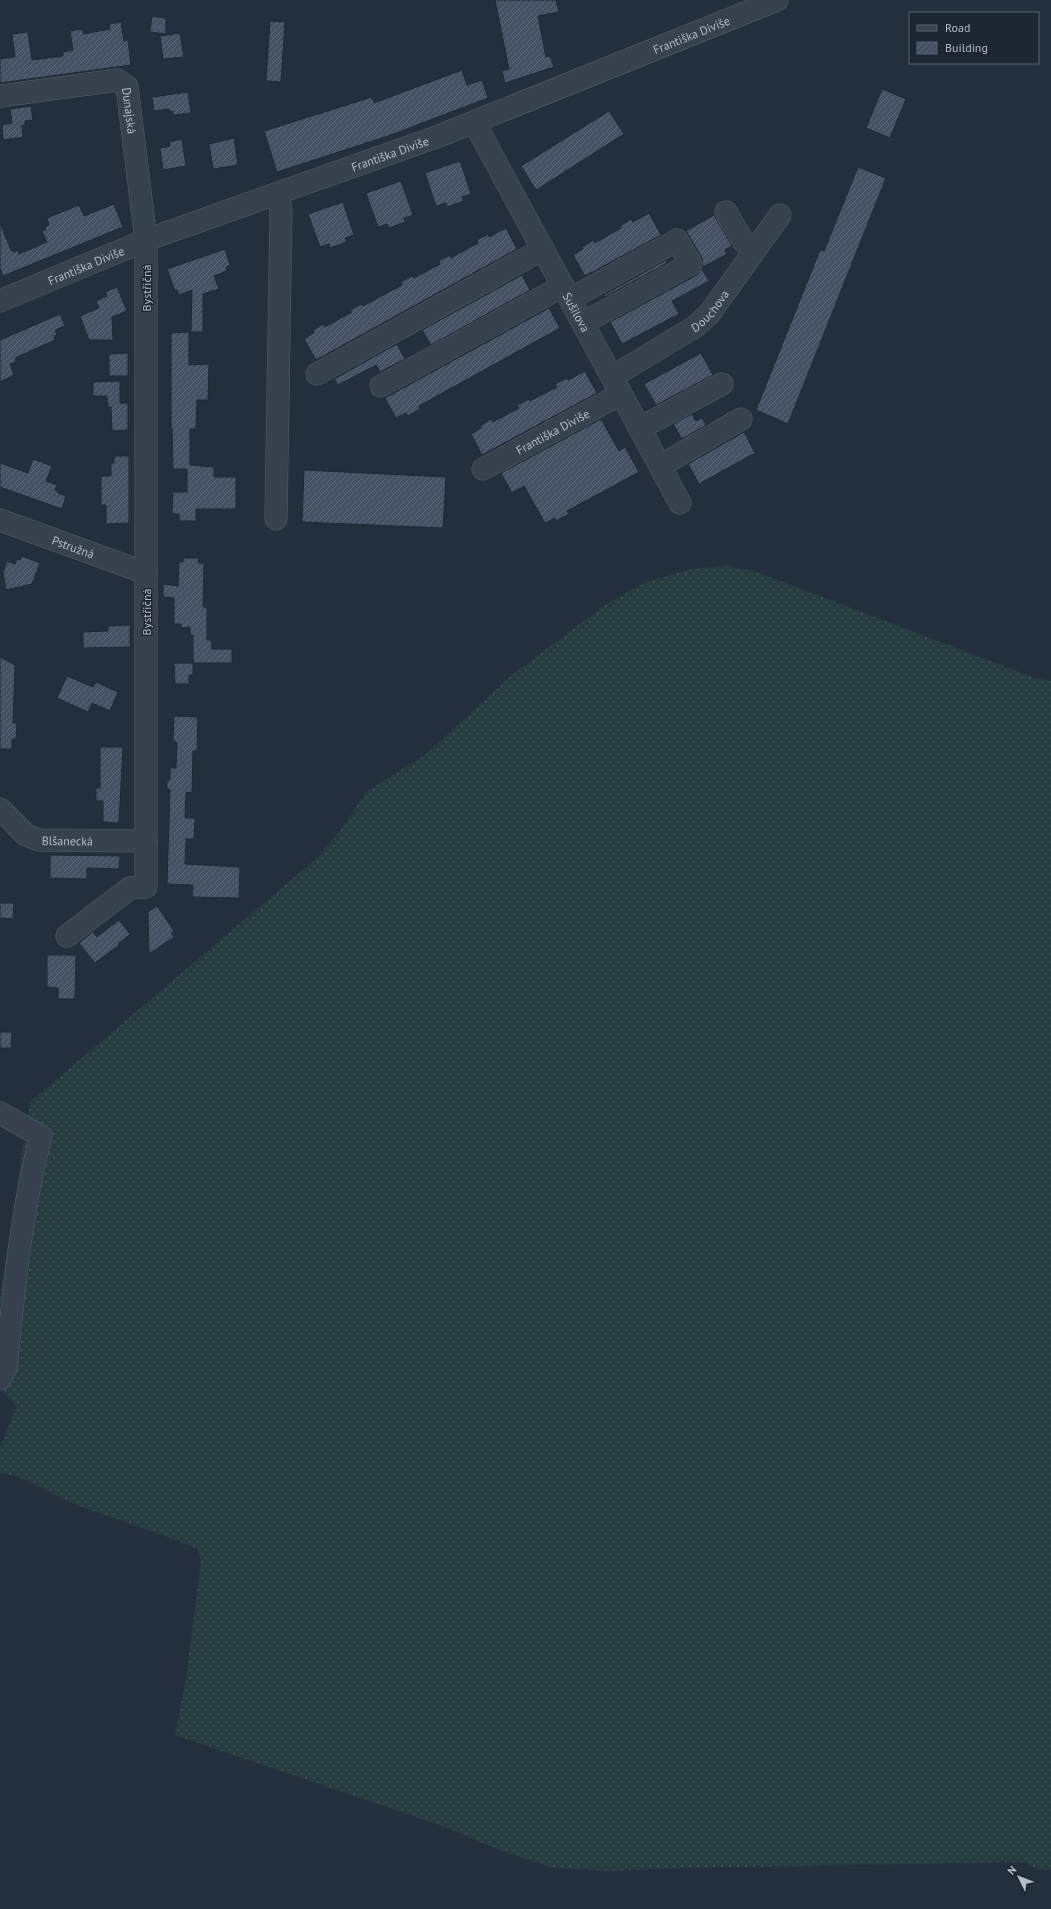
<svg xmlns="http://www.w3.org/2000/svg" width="1051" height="1909" viewBox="0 0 1051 1909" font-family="'PT Sans',sans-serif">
	<defs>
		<pattern id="grass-dots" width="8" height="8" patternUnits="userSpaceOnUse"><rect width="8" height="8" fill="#263c3f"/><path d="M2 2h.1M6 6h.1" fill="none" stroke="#435659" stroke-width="1.8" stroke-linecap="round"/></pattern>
		<pattern id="building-hatch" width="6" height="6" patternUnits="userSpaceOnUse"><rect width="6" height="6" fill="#455162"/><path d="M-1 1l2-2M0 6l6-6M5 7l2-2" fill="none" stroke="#5d6877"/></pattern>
	</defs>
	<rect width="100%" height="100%" fill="#242f3e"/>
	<path fill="url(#grass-dots)" d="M 727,566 L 754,571 L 1035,678 L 1051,681 L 1051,1870 L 1040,1870 L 1024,1862 L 687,1868 L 608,1871 L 553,1868 L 502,1851 L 445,1827 L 175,1735 L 186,1678 L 201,1561 L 198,1549 C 156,1531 111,1519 68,1501 C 46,1491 25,1476 0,1473 L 0,1447 L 17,1406 L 0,1390 L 0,1299 L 30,1102 L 318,857 L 341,830 L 367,791 L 424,756 L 512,675 L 605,605 L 646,582 L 691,569 Z"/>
	<path fill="url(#building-hatch)" stroke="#1f2835" d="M 495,0 L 556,0 L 559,12 L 538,16 L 546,57 L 550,56 L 554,67 L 505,83 L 502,71 L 509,69 Z
		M 152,16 L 166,18 L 166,34 L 150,32 Z
		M 270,21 L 285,22 L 281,82 L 266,81 Z
		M 121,22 L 124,41 L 128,40 L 131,65 L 0,83 L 0,59 L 15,57 L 12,34 L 28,32 L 32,60 L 63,56 L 63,52 L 73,50 L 70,31 L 83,29 L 83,34 L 110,29 L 109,24 Z
		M 180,33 L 184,57 L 163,59 L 160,36 Z
		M 462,70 L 467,85 L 482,80 L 488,98 L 388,136 L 277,172 L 264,131 L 372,97 L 374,103 Z
		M 882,89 L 906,99 L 890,138 L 866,128 Z
		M 188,92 L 191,113 L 173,115 L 173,111 L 169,112 L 169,109 L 154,111 L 152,97 Z
		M 31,106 L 33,120 L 25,121 L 25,125 L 22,126 L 23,137 L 3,140 L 2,125 L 12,123 L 10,109 Z
		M 609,111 L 624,134 L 536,190 L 521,166 Z
		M 234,138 L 238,165 L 213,169 L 209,144 Z
		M 182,139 L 186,166 L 163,170 L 160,148 L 170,146 L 169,142 Z
		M 460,161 L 471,194 L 462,197 L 464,201 L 447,207 L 446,203 L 436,206 L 425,173 Z
		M 858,167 L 886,178 L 788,424 L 756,410 L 820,250 L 824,251 Z
		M 401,181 L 413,215 L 404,218 L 405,222 L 389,228 L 387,224 L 378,227 L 366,193 Z
		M 343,202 L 354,235 L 345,238 L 347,242 L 330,248 L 329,244 L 320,247 L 308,214 Z
		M 114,204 L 123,227 L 3,276 L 0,268 L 0,223 L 11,250 L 14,252 L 18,250 L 19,254 L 47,242 L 42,231 L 46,230 L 45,227 L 49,225 L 47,218 L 79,205 L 84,216 Z
		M 649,213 L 661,235 L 585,276 L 573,255 L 583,249 L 582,247 L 594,240 L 595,243 L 621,228 L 620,226 L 631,219 L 633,222 Z
		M 714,215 L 732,246 L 725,250 L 727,254 L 703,267 L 702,258 L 686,231 Z
		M 506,228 L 517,249 L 316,360 L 304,339 L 314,333 L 313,330 L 324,324 L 325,327 L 352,312 L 350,310 L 362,304 L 363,306 L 402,285 L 401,282 L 412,276 L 414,278 L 440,264 L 439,261 L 450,255 L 451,258 L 478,243 L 477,240 L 488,234 L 489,237 Z
		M 225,249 L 230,265 L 226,267 L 227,271 L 214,276 L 219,289 L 203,294 L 203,332 L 191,332 L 192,290 L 179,295 L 177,290 L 175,291 L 167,269 Z
		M 666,260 L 667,263 L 605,297 L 604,295 Z
		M 702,269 L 709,281 L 672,301 L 679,314 L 622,344 L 610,322 L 697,275 Z
		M 522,275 L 530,290 L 431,345 L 422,330 Z
		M 117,287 L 127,311 L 112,317 L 113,340 L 89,340 L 80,316 L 99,308 L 96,301 L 107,296 L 105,292 Z
		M 549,308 L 560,328 L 419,406 L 420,409 L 408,416 L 406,413 L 396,418 L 385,398 Z
		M 60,314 L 65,326 L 55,330 L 57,335 L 54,336 L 55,340 L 15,358 L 16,362 L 10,364 L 14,375 L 0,382 L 0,340 Z
		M 189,332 L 189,365 L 209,364 L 208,400 L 197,400 L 196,429 L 190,429 L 190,465 L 214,467 L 214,477 L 236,477 L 236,509 L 196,509 L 196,521 L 179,521 L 179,514 L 172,514 L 173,492 L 187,492 L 187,469 L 173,469 L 172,428 L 171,428 L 171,333 Z
		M 397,344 L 405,359 L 380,372 L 376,365 L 338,385 L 334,379 Z
		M 128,353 L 128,376 L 109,376 L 109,354 Z
		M 701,353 L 713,375 L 656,405 L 644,384 Z
		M 585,371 L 597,393 L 482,455 L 471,434 L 481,428 L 480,426 L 491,419 L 493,422 L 519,408 L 517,405 L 529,399 L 530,401 L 557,387 L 555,384 L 567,378 L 568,380 Z
		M 120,381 L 120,403 L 128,403 L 128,430 L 112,431 L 111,407 L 108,407 L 107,396 L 93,396 L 93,382 Z
		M 692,414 L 696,421 L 702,418 L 706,425 L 682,439 L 673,424 Z
		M 601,419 L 619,451 L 625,447 L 639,472 L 567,511 L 569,514 L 556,521 L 555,518 L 545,523 L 524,486 L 512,493 L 501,473 Z
		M 744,432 L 755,453 L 699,484 L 688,464 Z
		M 114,456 L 129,456 L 129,523 L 106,524 L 106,505 L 101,505 L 101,476 L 111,476 L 111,463 L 114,463 Z
		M 33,459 L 52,466 L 46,481 L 57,485 L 55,490 L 58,491 L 58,493 L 66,496 L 62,509 L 0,487 L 0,463 L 28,473 Z
		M 304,470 L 446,477 L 443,528 L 302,522 Z
		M 22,556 L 40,563 L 32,584 L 6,590 L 3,573 L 7,561 L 15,564 L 17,559 L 20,560 Z
		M 183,558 L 199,558 L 198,563 L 204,563 L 203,607 L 207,607 L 207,640 L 211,640 L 212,649 L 232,649 L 232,663 L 193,663 L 193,635 L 190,635 L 190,627 L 181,628 L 181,624 L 174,624 L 174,598 L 163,597 L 163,584 L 178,586 L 179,562 L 183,562 Z
		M 130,625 L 130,647 L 83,648 L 83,632 L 108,631 L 108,626 Z
		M 0,657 L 15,665 L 13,723 L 17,723 L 16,739 L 12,739 L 12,749 L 0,749 Z
		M 174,663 L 193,663 L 193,675 L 189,675 L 189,684 L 175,684 Z
		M 67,676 L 93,687 L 96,682 L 118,692 L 110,711 L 92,703 L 88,712 L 57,698 Z
		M 174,716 L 198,717 L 197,751 L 193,751 L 192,793 L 186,792 L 185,818 L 195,818 L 194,839 L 186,839 L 185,864 L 240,867 L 239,898 L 192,897 L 193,885 L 167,884 L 170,790 L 167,788 L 167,781 L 170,779 L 170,768 L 176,768 L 177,743 L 173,740 Z
		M 100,747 L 123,747 L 119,823 L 103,822 L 103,801 L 96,801 L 96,788 L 100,788 Z
		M 50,855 L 120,856 L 119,869 L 87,868 L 87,879 L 50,878 Z
		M 0,903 L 14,903 L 13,919 L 0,918 Z
		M 157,906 L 174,931 L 171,933 L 174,937 L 149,954 L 148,912 Z
		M 119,920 L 130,934 L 118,944 L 119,945 L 95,963 L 79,943 L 93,932 L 97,937 Z
		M 47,955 L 76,955 L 75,999 L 58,999 L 58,988 L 47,987 Z
		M 0,1032 L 12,1032 L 11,1048 L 0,1048 Z"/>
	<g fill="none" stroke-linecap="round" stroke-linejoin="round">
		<defs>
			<g id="minor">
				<path id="s1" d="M 0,96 L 117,80 L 127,87 L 146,240 L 146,887 L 130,888 L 67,936"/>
				<path id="s2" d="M 474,122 L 680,503"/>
				<path d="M 726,212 L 743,241 L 754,251"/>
				<path d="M 570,299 L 677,240 L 691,264 L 583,323"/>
				<path id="s3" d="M 0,301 L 146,240 L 439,136 L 777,0"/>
				<path d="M 317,374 L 543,249"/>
				<path id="s4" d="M 612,377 L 696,326 L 710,313 L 780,215"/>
				<path d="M 381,386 L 563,286"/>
				<path d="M 640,428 L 722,384"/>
				<path d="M 660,466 L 741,419"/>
				<path id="s5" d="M 483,469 L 621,394"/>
				<path d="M 276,519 L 281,211 L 278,193"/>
				<path id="s6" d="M 0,520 L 146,573"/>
				<path id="s7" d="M 0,809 L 26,835 L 39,840 L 146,841"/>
				<path d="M 0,1113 L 41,1136 C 21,1212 14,1289 6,1368 L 0,1379"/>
			</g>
		</defs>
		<use href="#minor" stroke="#565f6c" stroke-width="23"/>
		<use href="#minor" stroke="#38414e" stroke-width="22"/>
	</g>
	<g text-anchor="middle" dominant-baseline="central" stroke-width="3" stroke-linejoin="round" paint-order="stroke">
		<g font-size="12" fill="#b4bcc9" stroke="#1d2633">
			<text stroke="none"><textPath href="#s3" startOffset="741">Františka Diviše</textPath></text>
			<text stroke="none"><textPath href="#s1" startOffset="154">Dunajská</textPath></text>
			<text stroke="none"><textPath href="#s3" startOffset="417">Františka Diviše</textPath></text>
			<text stroke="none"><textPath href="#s3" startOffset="93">Františka Diviše</textPath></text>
			<text transform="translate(146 288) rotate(-90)">Bystřičná</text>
			<text stroke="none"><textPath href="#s4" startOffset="119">Douchova</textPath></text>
			<text stroke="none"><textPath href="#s2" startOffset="216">Sušilova</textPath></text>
			<text stroke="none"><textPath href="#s5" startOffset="79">Františka Diviše</textPath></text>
			<text stroke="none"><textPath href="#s6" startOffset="78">Pstružná</textPath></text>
			<text transform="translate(146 612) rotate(-90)">Bystřičná</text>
			<text stroke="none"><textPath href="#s7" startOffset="79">Blšanecká</textPath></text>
		</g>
	</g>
	<rect x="909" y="12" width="130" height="52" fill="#1d2633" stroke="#59626f"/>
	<rect x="917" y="25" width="20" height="6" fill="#38414e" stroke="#59626f"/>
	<text x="945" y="32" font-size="12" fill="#b4bcc9">Road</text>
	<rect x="917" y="42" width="20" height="12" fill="url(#building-hatch)" stroke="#59626f"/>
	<text x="945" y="52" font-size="12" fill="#b4bcc9">Building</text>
	<g transform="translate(1019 1877) rotate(313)" stroke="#1d2633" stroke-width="3" paint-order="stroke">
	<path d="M0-3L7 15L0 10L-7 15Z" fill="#b4bcc9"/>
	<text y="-6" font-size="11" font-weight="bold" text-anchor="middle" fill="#b4bcc9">N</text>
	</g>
</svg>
